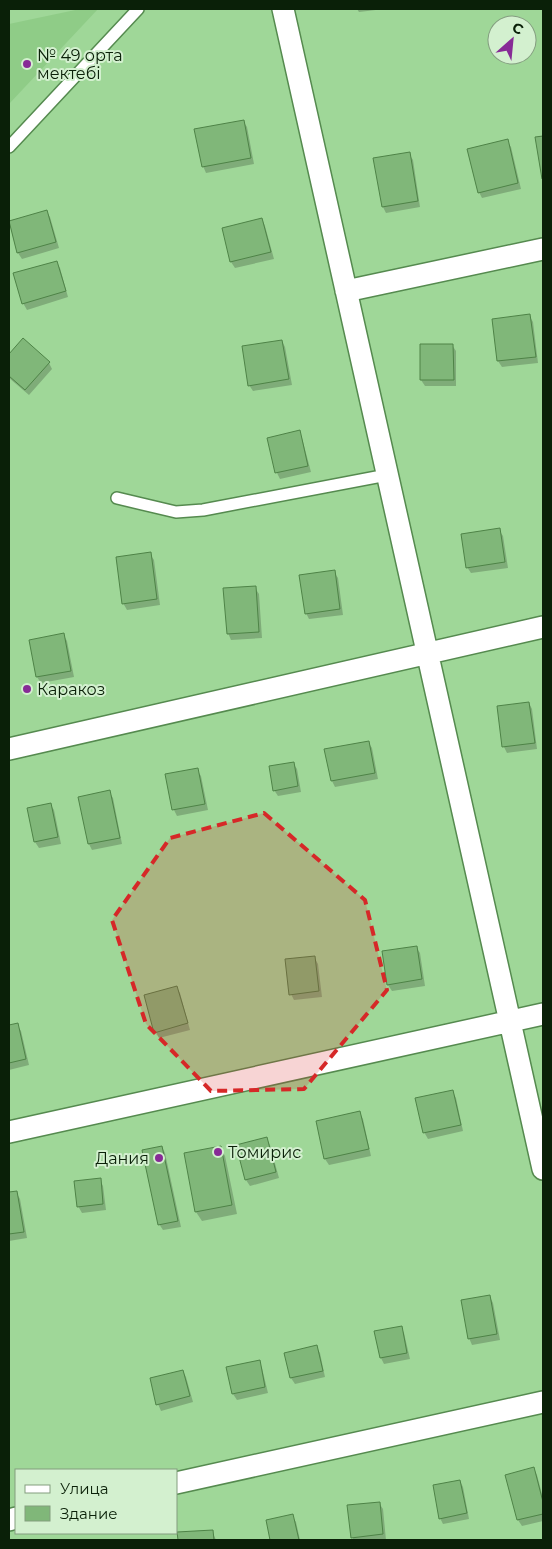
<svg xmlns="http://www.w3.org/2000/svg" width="552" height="1549" viewBox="0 0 552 1549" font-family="Montserrat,sans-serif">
	<rect width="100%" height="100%" fill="#9fd798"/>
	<path fill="#8fcc87" d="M 80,9 L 98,9 L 9,104 L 9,24 Z"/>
	<path fill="#0003" d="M 357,9 L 384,9 L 359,12 Z
		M 243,121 L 247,127 L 254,164 L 206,173 L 203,166 Z
		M 507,141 L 511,147 L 521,189 L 482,198 L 479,192 Z
		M 409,154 L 413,160 L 420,207 L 386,213 L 383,207 Z
		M 46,211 L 50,217 L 59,248 L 22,259 L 18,253 L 9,222 Z
		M 262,219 L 265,226 L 274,259 L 235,268 L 231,262 Z
		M 56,262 L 60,268 L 68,297 L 27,310 L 23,303 Z
		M 529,315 L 533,322 L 538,363 L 502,367 L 498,361 L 493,320 Z
		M 23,340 L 49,363 L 52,369 L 29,395 L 9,378 L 9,356 Z
		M 282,341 L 285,347 L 292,385 L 253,391 L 249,385 Z
		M 421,345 L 452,345 L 456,351 L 456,386 L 425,386 L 421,380 Z
		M 299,432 L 302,438 L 311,472 L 280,479 L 277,473 L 268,439 Z
		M 499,530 L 503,536 L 508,568 L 471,573 L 467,567 Z
		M 150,554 L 154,560 L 160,605 L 127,610 L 123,603 Z
		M 334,572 L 338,578 L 343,615 L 309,619 L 306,613 Z
		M 255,588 L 259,594 L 262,638 L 231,640 L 228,633 Z
		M 63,634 L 67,641 L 74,677 L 41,683 L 37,677 L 31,641 Z
		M 529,703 L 532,709 L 537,749 L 507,753 L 504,747 Z
		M 368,742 L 372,748 L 378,779 L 335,787 L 332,781 L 326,750 Z
		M 293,763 L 297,769 L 301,792 L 278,796 L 274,790 Z
		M 197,770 L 201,776 L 208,810 L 177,816 L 174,810 Z
		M 109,792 L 113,798 L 122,844 L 92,850 L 89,844 L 79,798 Z
		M 50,804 L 54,810 L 61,844 L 39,848 L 35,842 L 28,809 Z
		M 416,947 L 420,953 L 425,986 L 392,991 L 388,985 L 383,952 Z
		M 314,957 L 318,964 L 322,997 L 294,1000 L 291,994 Z
		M 176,987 L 180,993 L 190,1030 L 159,1038 L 156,1032 Z
		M 17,1025 L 21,1031 L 29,1065 L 9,1070 L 9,1027 Z
		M 453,1092 L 456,1098 L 463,1131 L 428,1139 L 424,1132 Z
		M 360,1113 L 363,1119 L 371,1156 L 329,1165 L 325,1159 Z
		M 267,1139 L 270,1145 L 279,1178 L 250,1186 L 246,1180 Z
		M 162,1147 L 165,1153 L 181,1227 L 163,1230 L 159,1224 Z
		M 220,1147 L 225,1156 L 237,1214 L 202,1221 L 196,1212 L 185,1154 Z
		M 100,1180 L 103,1186 L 106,1210 L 82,1213 L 78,1206 Z
		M 16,1192 L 20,1199 L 27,1238 L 9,1241 L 9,1194 Z
		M 490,1297 L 493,1303 L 500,1340 L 472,1345 L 469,1338 Z
		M 401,1327 L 404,1333 L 410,1359 L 384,1364 L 381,1358 Z
		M 316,1346 L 320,1353 L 325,1377 L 295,1384 L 291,1378 L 286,1354 Z
		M 259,1362 L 262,1368 L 268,1393 L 237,1400 L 233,1394 Z
		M 183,1371 L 186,1377 L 193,1402 L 161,1411 L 158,1404 Z
		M 534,1469 L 537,1475 L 543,1498 L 543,1521 L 522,1526 L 518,1520 L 507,1475 Z
		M 460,1481 L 463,1487 L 469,1519 L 443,1524 L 440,1518 Z
		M 379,1503 L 383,1509 L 386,1540 L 354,1540 L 352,1537 Z
		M 292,1516 L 296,1522 L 300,1540 L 272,1540 L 268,1521 Z
		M 212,1531 L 216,1540 L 179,1540 L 178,1533 Z"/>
	<path fill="#80b779" stroke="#4e8347" d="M 244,120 L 251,158 L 202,167 L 194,129 Z
		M 543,136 L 543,179 L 542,179 L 535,137 Z
		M 508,139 L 518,183 L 478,193 L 467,149 Z
		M 410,152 L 418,201 L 382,207 L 373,158 Z
		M 47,210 L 56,242 L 17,253 L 9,221 Z
		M 262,218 L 271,252 L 230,262 L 222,228 Z
		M 57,261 L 66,291 L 22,304 L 13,273 Z
		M 530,314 L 536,357 L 497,361 L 492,319 Z
		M 23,338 L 50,362 L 25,390 L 9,376 L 9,354 Z
		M 282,340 L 289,379 L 248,386 L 242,346 Z
		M 420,344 L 453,344 L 454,380 L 420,380 Z
		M 300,430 L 308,466 L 275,473 L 267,438 Z
		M 500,528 L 505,562 L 466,568 L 461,534 Z
		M 151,552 L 157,599 L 122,604 L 116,557 Z
		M 335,570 L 340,609 L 305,614 L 299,575 Z
		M 256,586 L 259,632 L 227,634 L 223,588 Z
		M 64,633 L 71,671 L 36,677 L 29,640 Z
		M 529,702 L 535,743 L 502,747 L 497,706 Z
		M 369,741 L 375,773 L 331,781 L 324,749 Z
		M 294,762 L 298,786 L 273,791 L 269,766 Z
		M 198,768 L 205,804 L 172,810 L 165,774 Z
		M 110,790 L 120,838 L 88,844 L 78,797 Z
		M 51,803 L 58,837 L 34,842 L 27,808 Z
		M 417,946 L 422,979 L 387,985 L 382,951 Z
		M 315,956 L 319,991 L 289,995 L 285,959 Z
		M 177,986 L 188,1023 L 154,1033 L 144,995 Z
		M 18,1023 L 26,1059 L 9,1063 L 9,1025 Z
		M 453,1090 L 461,1125 L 423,1133 L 415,1098 Z
		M 360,1111 L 369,1149 L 324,1159 L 316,1121 Z
		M 267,1137 L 276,1172 L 245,1180 L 236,1145 Z
		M 162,1146 L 178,1221 L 158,1225 L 142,1150 Z
		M 221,1146 L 232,1205 L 195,1212 L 184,1153 Z
		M 101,1178 L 103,1204 L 77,1207 L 74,1181 Z
		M 17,1191 L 24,1232 L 9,1234 L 9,1192 Z
		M 490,1295 L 497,1334 L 468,1339 L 461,1300 Z
		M 402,1326 L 407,1353 L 380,1358 L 374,1331 Z
		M 317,1345 L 323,1371 L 290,1378 L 284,1353 Z
		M 260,1360 L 265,1387 L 232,1394 L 226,1367 Z
		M 183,1370 L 190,1396 L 156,1405 L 150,1378 Z
		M 534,1467 L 543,1502 L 543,1514 L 517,1520 L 505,1475 Z
		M 460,1480 L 467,1513 L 439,1519 L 433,1485 Z
		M 380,1502 L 383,1534 L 351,1538 L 347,1505 Z
		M 293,1514 L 299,1540 L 270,1540 L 266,1520 Z
		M 213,1530 L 214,1540 L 178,1540 L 177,1532 Z"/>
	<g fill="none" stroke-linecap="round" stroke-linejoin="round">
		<defs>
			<path id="service" d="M 9,147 L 138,9
				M 117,498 L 176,512 L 203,510 L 387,475"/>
			<path id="minor" d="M 283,9 L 543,1169
				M 346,291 L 543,249
				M 9,749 L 543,627
				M 9,1132 L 543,1014
				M 176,1483 L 543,1402
				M 9,1520 L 16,1518"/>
		</defs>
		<use href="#service" stroke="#558a4f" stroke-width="14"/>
		<use href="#minor" stroke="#558a4f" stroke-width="24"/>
		<use href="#service" stroke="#fff" stroke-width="11"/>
		<use href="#minor" stroke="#fff" stroke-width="21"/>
	</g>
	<path fill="#d62828" fill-opacity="0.2" stroke="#d62828" stroke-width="4" stroke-dasharray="10 6" stroke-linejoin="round" d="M 264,813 L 365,900 L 387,990 L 304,1089 L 211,1091 L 146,1024 L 112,920 L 170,838 Z"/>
	<g fill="#872b96" stroke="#d3f0cf" stroke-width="2">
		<circle cx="27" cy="64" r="5"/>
		<circle cx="27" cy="689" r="5"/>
		<circle cx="218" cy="1152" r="5"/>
		<circle cx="159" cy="1158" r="5"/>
	</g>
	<g text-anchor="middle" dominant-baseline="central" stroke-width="4" stroke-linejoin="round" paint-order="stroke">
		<g font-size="16" fill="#0a2008" stroke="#d3f0cf" text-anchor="start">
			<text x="37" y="55">№ 49 орта<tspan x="37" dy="18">мектебі</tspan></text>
			<text x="37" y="689">Каракоз</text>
			<text x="228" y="1152">Томирис</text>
			<text x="149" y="1158" text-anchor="end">Дания</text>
		</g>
	</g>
	<rect width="552" height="1549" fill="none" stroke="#0a2008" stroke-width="20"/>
	<rect x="15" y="1469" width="162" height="65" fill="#d3f0cf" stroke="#839d7f"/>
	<rect x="25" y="1485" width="25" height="8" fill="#ffffff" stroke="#839d7f"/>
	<text x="60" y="1494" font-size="15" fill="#0a2008">Улица</text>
	<rect x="25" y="1506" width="25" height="15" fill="#80b779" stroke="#839d7f"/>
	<text x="60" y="1519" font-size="15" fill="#0a2008">Здание</text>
	<g transform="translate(512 40) rotate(27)"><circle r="24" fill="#d3f0cf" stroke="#839d7f"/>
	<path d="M0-4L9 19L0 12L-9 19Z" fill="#872b96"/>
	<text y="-8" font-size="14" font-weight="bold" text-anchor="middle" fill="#0a2008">С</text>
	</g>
</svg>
